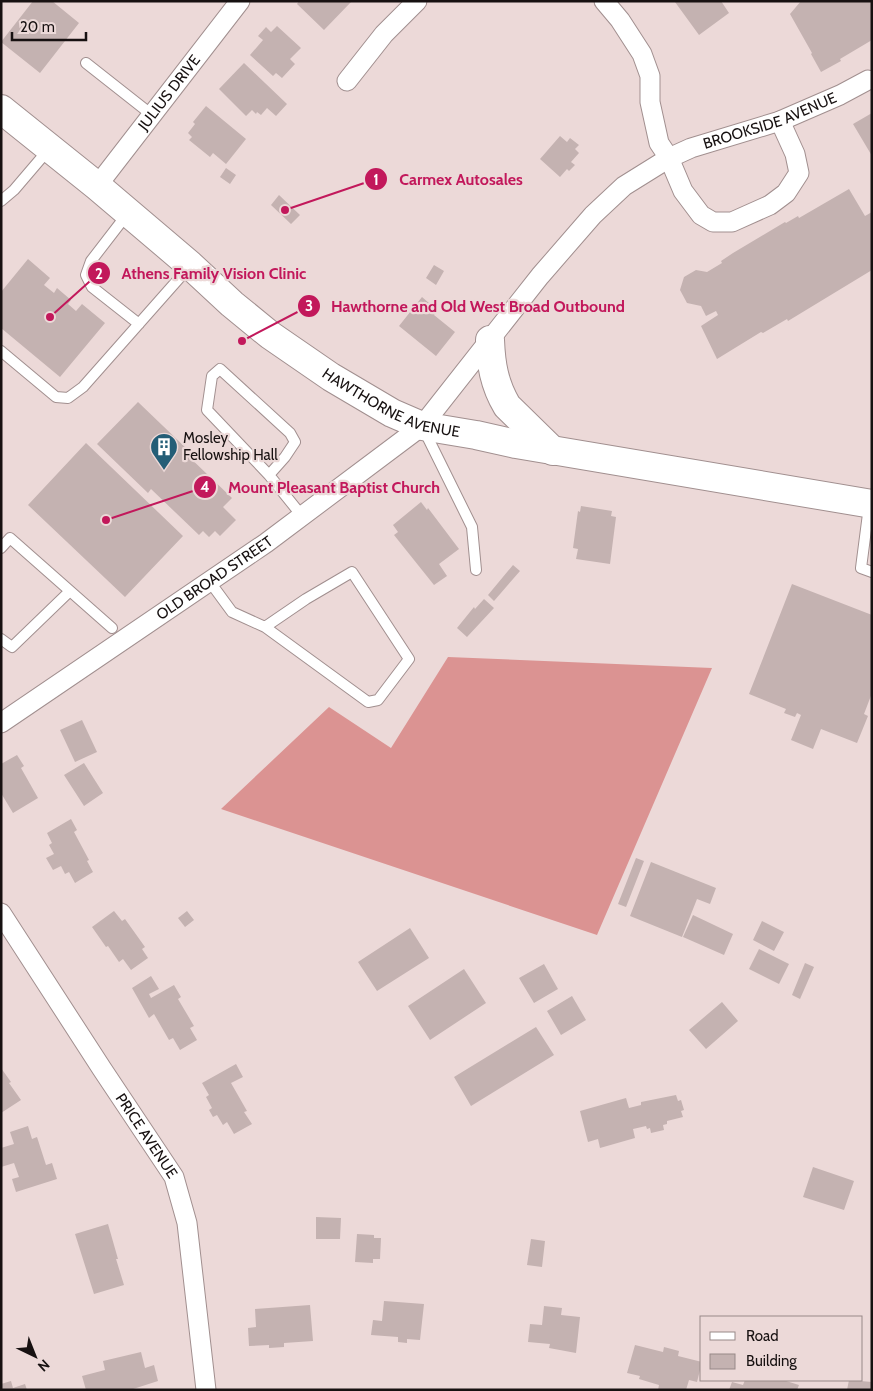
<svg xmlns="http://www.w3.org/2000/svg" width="873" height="1391" viewBox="0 0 873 1391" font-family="Cabin,sans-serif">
	<rect width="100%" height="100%" fill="#ecd9d8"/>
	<path fill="#db9392" d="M 448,657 L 712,668 L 597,935 L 221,809 L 329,707 L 391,748 Z"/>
	<path fill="#c4b2b1" d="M 33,1 L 52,1 L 79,23 L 40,73 L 1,42 Z
		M 299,1 L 352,1 L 324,30 L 297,4 Z
		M 677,1 L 721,1 L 729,13 L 699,35 L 675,2 Z
		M 801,1 L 872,1 L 872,40 L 840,59 L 841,61 L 821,72 L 811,54 L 812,53 L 790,14 Z
		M 277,26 L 301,48 L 290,59 L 295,64 L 282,78 L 276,73 L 273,76 L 250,55 L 263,40 L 258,36 L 266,27 L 271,32 Z
		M 244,63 L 287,104 L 276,116 L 267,108 L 261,115 L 257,112 L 256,114 L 252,110 L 246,116 L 219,89 Z
		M 206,106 L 246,139 L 226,164 L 213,153 L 210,157 L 189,140 L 192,137 L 188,133 L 195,124 L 193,122 Z
		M 872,113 L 872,156 L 853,124 Z
		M 560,136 L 567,142 L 570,138 L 579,145 L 575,149 L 579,153 L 571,162 L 575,165 L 569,171 L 567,169 L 560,177 L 540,159 Z
		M 226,168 L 236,175 L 230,184 L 220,177 Z
		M 849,189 L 865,216 L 872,212 L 872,270 L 788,321 L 787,319 L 763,333 L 761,332 L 717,359 L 701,326 L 718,315 L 716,311 L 706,316 L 701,306 L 687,303 L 680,290 L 684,277 L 696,270 L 707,272 L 722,263 L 721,261 L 733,253 L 785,222 L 786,223 L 798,216 L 799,218 Z
		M 279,195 L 300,215 L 291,224 L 271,205 Z
		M 28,259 L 50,278 L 44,285 L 54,293 L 57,288 L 71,300 L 68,304 L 76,311 L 82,304 L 105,323 L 60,377 L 1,328 L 1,292 Z
		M 434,265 L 444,271 L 436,285 L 426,278 Z
		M 422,297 L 437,310 L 434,315 L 455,332 L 436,356 L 399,326 Z
		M 138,402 L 187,449 L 184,452 L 232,498 L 223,507 L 236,520 L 220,536 L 215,531 L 209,537 L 203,531 L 199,535 L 151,489 L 148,493 L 97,444 Z
		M 86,443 L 183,536 L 125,597 L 28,505 Z
		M 421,502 L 427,510 L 428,508 L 459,549 L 439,564 L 447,576 L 434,585 L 394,535 L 398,532 L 393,525 Z
		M 581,506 L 612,511 L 611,516 L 616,517 L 610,564 L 576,559 L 578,549 L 573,548 L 578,511 L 580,512 Z
		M 513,565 L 520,571 L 494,601 L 488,595 Z
		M 792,584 L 872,615 L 872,693 L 864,714 L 868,716 L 857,743 L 821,729 L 813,749 L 791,740 L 801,715 L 797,713 L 795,717 L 784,713 L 786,709 L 749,694 Z
		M 484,599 L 494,608 L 467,637 L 457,628 L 474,607 L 475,609 Z
		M 82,720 L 97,752 L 75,762 L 60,730 Z
		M 17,755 L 24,766 L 21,768 L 38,798 L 13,813 L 1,793 L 1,764 Z
		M 84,763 L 103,793 L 84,806 L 64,775 Z
		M 71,819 L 77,830 L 74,832 L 89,860 L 87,861 L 93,872 L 75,883 L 69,872 L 65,874 L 61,866 L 53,870 L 46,858 L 54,854 L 49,845 L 52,843 L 47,833 Z
		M 636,858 L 644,861 L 626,907 L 618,904 Z
		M 651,862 L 716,888 L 710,904 L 697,899 L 682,937 L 630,916 Z
		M 114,911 L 122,921 L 125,919 L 145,947 L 142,949 L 148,958 L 131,970 L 123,959 L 119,962 L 108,946 L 106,947 L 92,927 Z
		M 187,911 L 194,920 L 185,927 L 178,918 Z
		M 693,915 L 733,934 L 724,955 L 683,937 Z
		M 762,921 L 784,932 L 774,951 L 753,940 Z
		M 410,928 L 429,958 L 377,991 L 358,962 Z
		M 759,949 L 789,964 L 779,984 L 749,969 Z
		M 805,963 L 814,967 L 800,999 L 792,995 Z
		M 544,964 L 558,989 L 534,1003 L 519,978 Z
		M 464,969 L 486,1003 L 430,1040 L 408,1006 Z
		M 151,976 L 159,989 L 149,994 L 151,998 L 174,985 L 181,997 L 178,999 L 194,1026 L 190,1028 L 197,1040 L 180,1050 L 173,1038 L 169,1040 L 154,1014 L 149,1018 L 132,988 Z
		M 572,996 L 586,1020 L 561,1035 L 547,1011 Z
		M 722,1002 L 738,1021 L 706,1049 L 689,1030 Z
		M 536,1027 L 554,1055 L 471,1106 L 454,1077 Z
		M 236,1064 L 243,1077 L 231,1083 L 247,1111 L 244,1112 L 252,1124 L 234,1134 L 227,1122 L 223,1125 L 217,1115 L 213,1117 L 209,1110 L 212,1108 L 206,1097 L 209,1095 L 202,1083 Z
		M 1,1068 L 11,1082 L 9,1083 L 21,1100 L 1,1113 Z
		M 676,1095 L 678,1101 L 681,1100 L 684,1110 L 681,1111 L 683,1117 L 667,1121 L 667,1124 L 663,1125 L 664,1130 L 651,1133 L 650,1128 L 647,1129 L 646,1126 L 633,1129 L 635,1138 L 600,1148 L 598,1139 L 588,1142 L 580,1111 L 626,1098 L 629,1108 L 641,1105 L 641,1102 Z
		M 28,1126 L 32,1139 L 37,1137 L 46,1165 L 52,1163 L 57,1179 L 16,1192 L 12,1179 L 19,1177 L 14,1163 L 1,1167 L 1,1148 L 14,1144 L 10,1132 Z
		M 813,1167 L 854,1181 L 844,1210 L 803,1197 Z
		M 316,1217 L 341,1218 L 340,1239 L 316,1239 Z
		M 108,1224 L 118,1259 L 116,1259 L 124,1285 L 94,1294 L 75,1234 Z
		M 357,1234 L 374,1235 L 374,1238 L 381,1238 L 380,1259 L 373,1259 L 373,1263 L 355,1262 Z
		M 531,1239 L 545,1241 L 542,1267 L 527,1265 Z
		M 384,1301 L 424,1304 L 420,1340 L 407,1339 L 407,1343 L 398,1342 L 398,1337 L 371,1335 L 373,1320 L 382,1321 Z
		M 310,1305 L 313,1341 L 284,1343 L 284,1347 L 269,1348 L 269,1345 L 249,1346 L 248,1328 L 256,1327 L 255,1309 Z
		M 544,1306 L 562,1308 L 561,1315 L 580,1317 L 576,1353 L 549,1348 L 550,1344 L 528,1342 L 530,1324 L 542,1325 Z
		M 635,1345 L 663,1352 L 664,1347 L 679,1351 L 678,1356 L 702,1362 L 697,1382 L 689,1380 L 686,1390 L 658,1390 L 659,1385 L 639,1379 L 640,1376 L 627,1373 Z
		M 141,1352 L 145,1368 L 154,1365 L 158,1381 L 130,1390 L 86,1390 L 82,1376 L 105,1370 L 103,1361 Z
		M 745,1380 L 783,1380 L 799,1385 L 797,1390 L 729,1390 L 732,1382 L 743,1385 Z
		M 849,1380 L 872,1382 L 872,1390 L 847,1390 Z
		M 11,1381 L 13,1388 L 25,1384 L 27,1390 L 1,1390 L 1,1384 Z"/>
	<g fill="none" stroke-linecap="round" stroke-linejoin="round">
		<defs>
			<path id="service" d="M 86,63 L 152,115
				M 1,201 L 14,190 L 49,149
				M 128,213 L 91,261 L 86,275 L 92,287 L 139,324
				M 1,351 L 56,397 L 68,398 L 83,387 L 190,266
				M 424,430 L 472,527 L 476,570
				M 269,475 L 285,457 L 295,442 L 290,433 L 220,369 L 212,376 L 207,410 L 269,475 L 302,516
				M 869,506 L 861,568 L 872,572
				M 1,548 L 10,538 L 112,628
				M 210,582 L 232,612 L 265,627 L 368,702 L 378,700 L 409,659 L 352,572 L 306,599 L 265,627
				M 1,639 L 12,647 L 70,591"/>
			<g id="minor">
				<path d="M 604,1 L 620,20 L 642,54 L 650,76 L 650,102 L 659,143 L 669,158 L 683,191 L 701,215 L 713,222 L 732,222 L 770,205 L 786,193 L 799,173 L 795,154 L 780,121"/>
				<path d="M 347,81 L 384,34 L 417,1"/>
				<path id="s1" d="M 97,186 L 240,1"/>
				<path id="s2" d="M 1,723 L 266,543 L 422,426 L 540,276 L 593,215 L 624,186 L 669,158 L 691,148 L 780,121 L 840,95 L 868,80"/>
				<path id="s3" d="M 1,913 L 102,1069 L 174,1177 L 187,1223 L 206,1390"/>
			</g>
			<g id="secondary">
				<path id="s4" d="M 1,109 L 97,186 L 190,265 L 232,304 L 270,335 L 331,377 L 392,413 L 422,426 L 476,435 L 516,444 L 872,504"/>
				<path d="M 490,340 C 491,364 494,384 507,406 L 553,451"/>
			</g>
		</defs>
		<use href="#service" stroke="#a18f8f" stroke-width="12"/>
		<use href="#minor" stroke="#a18f8f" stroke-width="21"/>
		<use href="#secondary" stroke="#a18f8f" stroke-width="30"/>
		<use href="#service" stroke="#fff" stroke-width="10"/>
		<use href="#minor" stroke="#fff" stroke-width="19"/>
		<use href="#secondary" stroke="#fff" stroke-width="28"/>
	</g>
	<defs>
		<symbol id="building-pin" viewBox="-11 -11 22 30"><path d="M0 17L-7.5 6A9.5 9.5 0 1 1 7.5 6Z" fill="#245e77" stroke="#ecd9d8"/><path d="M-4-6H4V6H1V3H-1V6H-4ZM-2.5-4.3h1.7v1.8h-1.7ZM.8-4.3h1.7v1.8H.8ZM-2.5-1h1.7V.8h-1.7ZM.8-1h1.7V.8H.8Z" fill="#fff"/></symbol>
	</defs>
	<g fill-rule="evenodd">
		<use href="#building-pin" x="148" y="431" width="32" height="43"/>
	</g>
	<g text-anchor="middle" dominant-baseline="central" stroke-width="4.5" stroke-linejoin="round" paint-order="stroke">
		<g font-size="15" fill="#171111" stroke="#ecd9d8">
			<text stroke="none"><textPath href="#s1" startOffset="118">JULIUS DRIVE</textPath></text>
			<text stroke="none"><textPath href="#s2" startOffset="990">BROOKSIDE AVENUE</textPath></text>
			<text stroke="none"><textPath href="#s4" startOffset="492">HAWTHORNE AVENUE</textPath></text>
			<text stroke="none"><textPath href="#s2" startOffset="258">OLD BROAD STREET</textPath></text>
			<text stroke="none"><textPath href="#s3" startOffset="266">PRICE AVENUE</textPath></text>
		</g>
		<g font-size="15" fill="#171111" stroke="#ecd9d8" text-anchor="start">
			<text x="183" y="438">Mosley<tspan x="183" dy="17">Fellowship Hall</tspan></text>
		</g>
	</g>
	<path fill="none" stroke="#c2185b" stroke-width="2" d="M285 210L376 179M50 317L99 273M242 341L309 306M106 520L205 487"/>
	<g fill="#c2185b" stroke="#ecd9d8" stroke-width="2">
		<circle cx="285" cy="210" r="5"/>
		<circle cx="50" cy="317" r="5"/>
		<circle cx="242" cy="341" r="5"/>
		<circle cx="106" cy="520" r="5"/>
		<circle cx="376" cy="179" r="12"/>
		<circle cx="99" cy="273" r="12"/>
		<circle cx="309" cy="306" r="12"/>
		<circle cx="205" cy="487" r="12"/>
	</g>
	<g font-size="15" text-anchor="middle" font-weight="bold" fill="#fff">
		<text x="376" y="185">1</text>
		<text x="99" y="279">2</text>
		<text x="309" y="311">3</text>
		<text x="205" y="492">4</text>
	</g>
	<g font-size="16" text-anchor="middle" font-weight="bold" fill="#c2185b" stroke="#ecd9d8" stroke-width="4.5" stroke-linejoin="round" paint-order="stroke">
		<text x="461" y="185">Carmex Autosales</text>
		<text x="214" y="279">Athens Family Vision Clinic</text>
		<text x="478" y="312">Hawthorne and Old West Broad Outbound</text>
		<text x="334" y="493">Mount Pleasant Baptist Church</text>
	</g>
	<rect width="873" height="1391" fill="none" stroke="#171111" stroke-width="5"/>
	<rect x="700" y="1316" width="162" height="65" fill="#ecd9d8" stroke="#978988"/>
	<rect x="710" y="1332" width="25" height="8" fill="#ffffff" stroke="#978988"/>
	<text x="746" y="1341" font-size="15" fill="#171111">Road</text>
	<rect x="710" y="1354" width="25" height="15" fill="#c4b2b1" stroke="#978988"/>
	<text x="746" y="1366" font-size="15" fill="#171111">Building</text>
	<g transform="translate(35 1356) rotate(137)" stroke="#ecd9d8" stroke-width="4" paint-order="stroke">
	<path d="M0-4L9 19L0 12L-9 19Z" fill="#171111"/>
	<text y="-8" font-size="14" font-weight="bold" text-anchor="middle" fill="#171111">N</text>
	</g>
	<path d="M12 32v8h74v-8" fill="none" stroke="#171111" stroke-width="2.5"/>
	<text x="20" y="32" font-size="15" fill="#171111" stroke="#ecd9d8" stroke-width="4" paint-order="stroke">20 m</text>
</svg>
